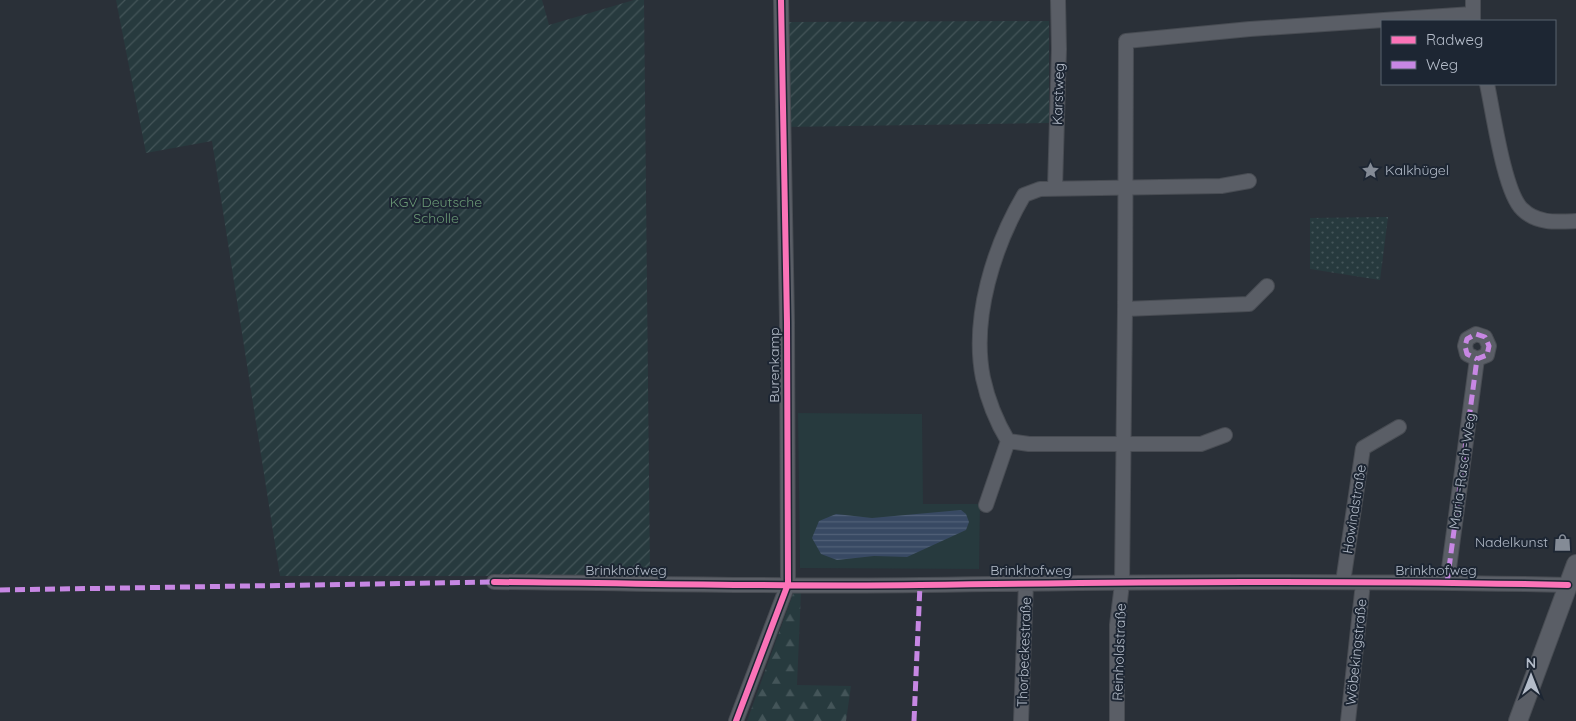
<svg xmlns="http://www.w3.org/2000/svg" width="1576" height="721" viewBox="0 0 1576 721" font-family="Quicksand,sans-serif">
	<defs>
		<pattern id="forest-firs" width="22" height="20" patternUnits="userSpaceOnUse" patternTransform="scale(1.25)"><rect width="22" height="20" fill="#273a3e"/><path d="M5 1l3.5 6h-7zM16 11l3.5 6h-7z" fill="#445559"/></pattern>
		<pattern id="park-dots" width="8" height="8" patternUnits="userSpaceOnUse" patternTransform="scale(1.25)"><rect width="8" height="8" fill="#273a3e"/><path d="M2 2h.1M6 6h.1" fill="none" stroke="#445559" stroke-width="1.8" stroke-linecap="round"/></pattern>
		<pattern id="garden-furrows" width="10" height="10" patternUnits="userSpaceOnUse" patternTransform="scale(1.25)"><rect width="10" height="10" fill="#273a3e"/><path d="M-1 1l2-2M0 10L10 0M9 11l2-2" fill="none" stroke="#445559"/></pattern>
		<pattern id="water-rules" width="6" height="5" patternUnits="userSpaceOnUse" patternTransform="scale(1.25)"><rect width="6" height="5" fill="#384963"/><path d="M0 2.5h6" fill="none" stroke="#526178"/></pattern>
	</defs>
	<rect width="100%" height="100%" fill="#2a3038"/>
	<path fill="#273a3e" d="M 798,413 L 922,414 L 923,504 L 980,504 L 979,569 L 800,568 Z"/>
	<path fill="url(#forest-firs)" d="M 794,591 L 801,591 L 797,685 L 851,686 L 846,721 L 747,721 Z"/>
	<path fill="url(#park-dots)" d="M 1388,217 L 1380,280 L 1310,269 L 1310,218 Z"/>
	<path fill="url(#garden-furrows)" d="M 116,0 L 542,0 L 549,25 L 634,0 L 644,0 L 650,576 L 280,576 L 212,141 L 146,153 Z
		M 781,0 L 788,0 L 789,22 L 1049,21 L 1049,123 L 783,127 Z"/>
	<path fill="url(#water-rules)" d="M 961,510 L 966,514 L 969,522 L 966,530 L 907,557 L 874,556 L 837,560 L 821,554 L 812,538 L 819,521 L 836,514 L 872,518 Z"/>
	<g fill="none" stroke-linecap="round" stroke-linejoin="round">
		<defs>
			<path id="minor" d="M 1473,0 L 1473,21
				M 1487,84 C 1493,111 1504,192 1522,209 C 1537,224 1557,222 1576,221
				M 1055,188 L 1059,49 L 1058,0
				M 1267,286 L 1249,304 L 1125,309 L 1126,41 L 1250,29 L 1472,14
				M 1008,441 L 1029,444 L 1201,444 L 1225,435
				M 986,505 L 1008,441 C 996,421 988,401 983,378 C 971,318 994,246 1024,195 L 1040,189 L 1221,186 L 1249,181
				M 494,582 C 636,583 778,587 920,585 C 1136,582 1352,580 1568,585
				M 1343,582 L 1363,448 L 1399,427
				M 1447,583 L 1477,359 L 1487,355 L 1489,346 L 1485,337 L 1476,334 L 1467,339 L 1465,346 L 1467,354 L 1477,359
				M 736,721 L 788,584 L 787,322 L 781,0
				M 1021,721 L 1026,583
				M 1117,721 L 1117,625 L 1122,584 L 1125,309
				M 1348,721 L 1363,583"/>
			<path id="tertiary" d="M 1518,721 L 1576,564"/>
		</defs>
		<use href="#minor" stroke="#484c53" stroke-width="16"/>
		<use href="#tertiary" stroke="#484c53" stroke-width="20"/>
		<use href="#minor" stroke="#5a5e66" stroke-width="14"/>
		<use href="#tertiary" stroke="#5a5e66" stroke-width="18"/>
		<path stroke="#c787e3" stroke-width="5" stroke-dasharray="10 5" stroke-linecap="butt" d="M 1447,583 L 1477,359 L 1487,355 L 1489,346 L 1485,337 L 1476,334 L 1467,339 L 1465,346 L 1467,354 L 1477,359
			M 0,590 L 494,582
			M 914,721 L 920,585"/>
		<defs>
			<path id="cycleway" d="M 494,582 C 636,583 778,587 920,585 C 1136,582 1352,580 1568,585
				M 736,721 L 788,584 L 787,322 L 781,0"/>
		</defs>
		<use href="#cycleway" stroke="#1d2633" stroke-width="9"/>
		<use href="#cycleway" stroke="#fb73b8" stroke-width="6"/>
	</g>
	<defs>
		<symbol id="sight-bare" viewBox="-9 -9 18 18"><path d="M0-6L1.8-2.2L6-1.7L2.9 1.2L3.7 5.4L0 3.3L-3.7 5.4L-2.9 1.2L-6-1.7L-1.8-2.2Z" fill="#848b96" stroke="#1d2633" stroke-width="2.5" paint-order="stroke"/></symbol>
		<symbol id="shop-bare" viewBox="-9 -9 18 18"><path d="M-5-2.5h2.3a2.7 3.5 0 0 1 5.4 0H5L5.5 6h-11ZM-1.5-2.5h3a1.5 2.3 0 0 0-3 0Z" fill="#848b96" stroke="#1d2633" stroke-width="2.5" paint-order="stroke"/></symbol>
	</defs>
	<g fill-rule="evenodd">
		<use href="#sight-bare" x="1358" y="158" width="25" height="25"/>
		<use href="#shop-bare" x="1550" y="530" width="25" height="25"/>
	</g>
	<g text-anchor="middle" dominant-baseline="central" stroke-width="4" stroke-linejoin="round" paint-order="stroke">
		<g font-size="14" fill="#b4bcc9" stroke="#1d2633">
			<text transform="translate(1058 94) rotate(-88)">Karstweg</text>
			<text transform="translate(774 365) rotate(-90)">Burenkamp</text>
			<text transform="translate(1462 471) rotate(-82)">Maria-Rasch-Weg</text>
			<text transform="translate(1354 509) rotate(-81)">Howindstraße</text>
			<text x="626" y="570">Brinkhofweg</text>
			<text x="1031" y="570">Brinkhofweg</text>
			<text x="1436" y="570">Brinkhofweg</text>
			<text transform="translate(1024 652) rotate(-88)">Thorbeckestraße</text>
			<text transform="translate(1119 652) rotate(-88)">Reinholdstraße</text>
			<text transform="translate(1356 652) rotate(-84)">Wöbekingstraße</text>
		</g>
		<g font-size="14" fill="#b4bcc9" stroke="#1d2633" text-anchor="start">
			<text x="1385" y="170">Kalkhügel</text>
			<text x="1548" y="542" text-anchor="end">Nadelkunst</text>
		</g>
		<g font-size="14" fill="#6b9a76" stroke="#1d2633">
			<text x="436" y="202">KGV Deutsche<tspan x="436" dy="16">Scholle</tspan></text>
		</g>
	</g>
	<rect x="1381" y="20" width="175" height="65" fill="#1d2633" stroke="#59626f"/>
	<rect x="1391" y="36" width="25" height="8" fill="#fb73b8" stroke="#59626f"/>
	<text x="1426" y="45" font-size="15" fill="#b4bcc9">Radweg</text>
	<rect x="1391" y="61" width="25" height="8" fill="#c787e3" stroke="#59626f"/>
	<text x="1426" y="70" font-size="15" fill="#b4bcc9">Weg</text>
	<g transform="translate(1531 676)" stroke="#1d2633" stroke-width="4" paint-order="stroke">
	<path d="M0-4L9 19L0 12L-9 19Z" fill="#b4bcc9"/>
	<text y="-8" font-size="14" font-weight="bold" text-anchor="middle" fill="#b4bcc9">N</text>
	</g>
</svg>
